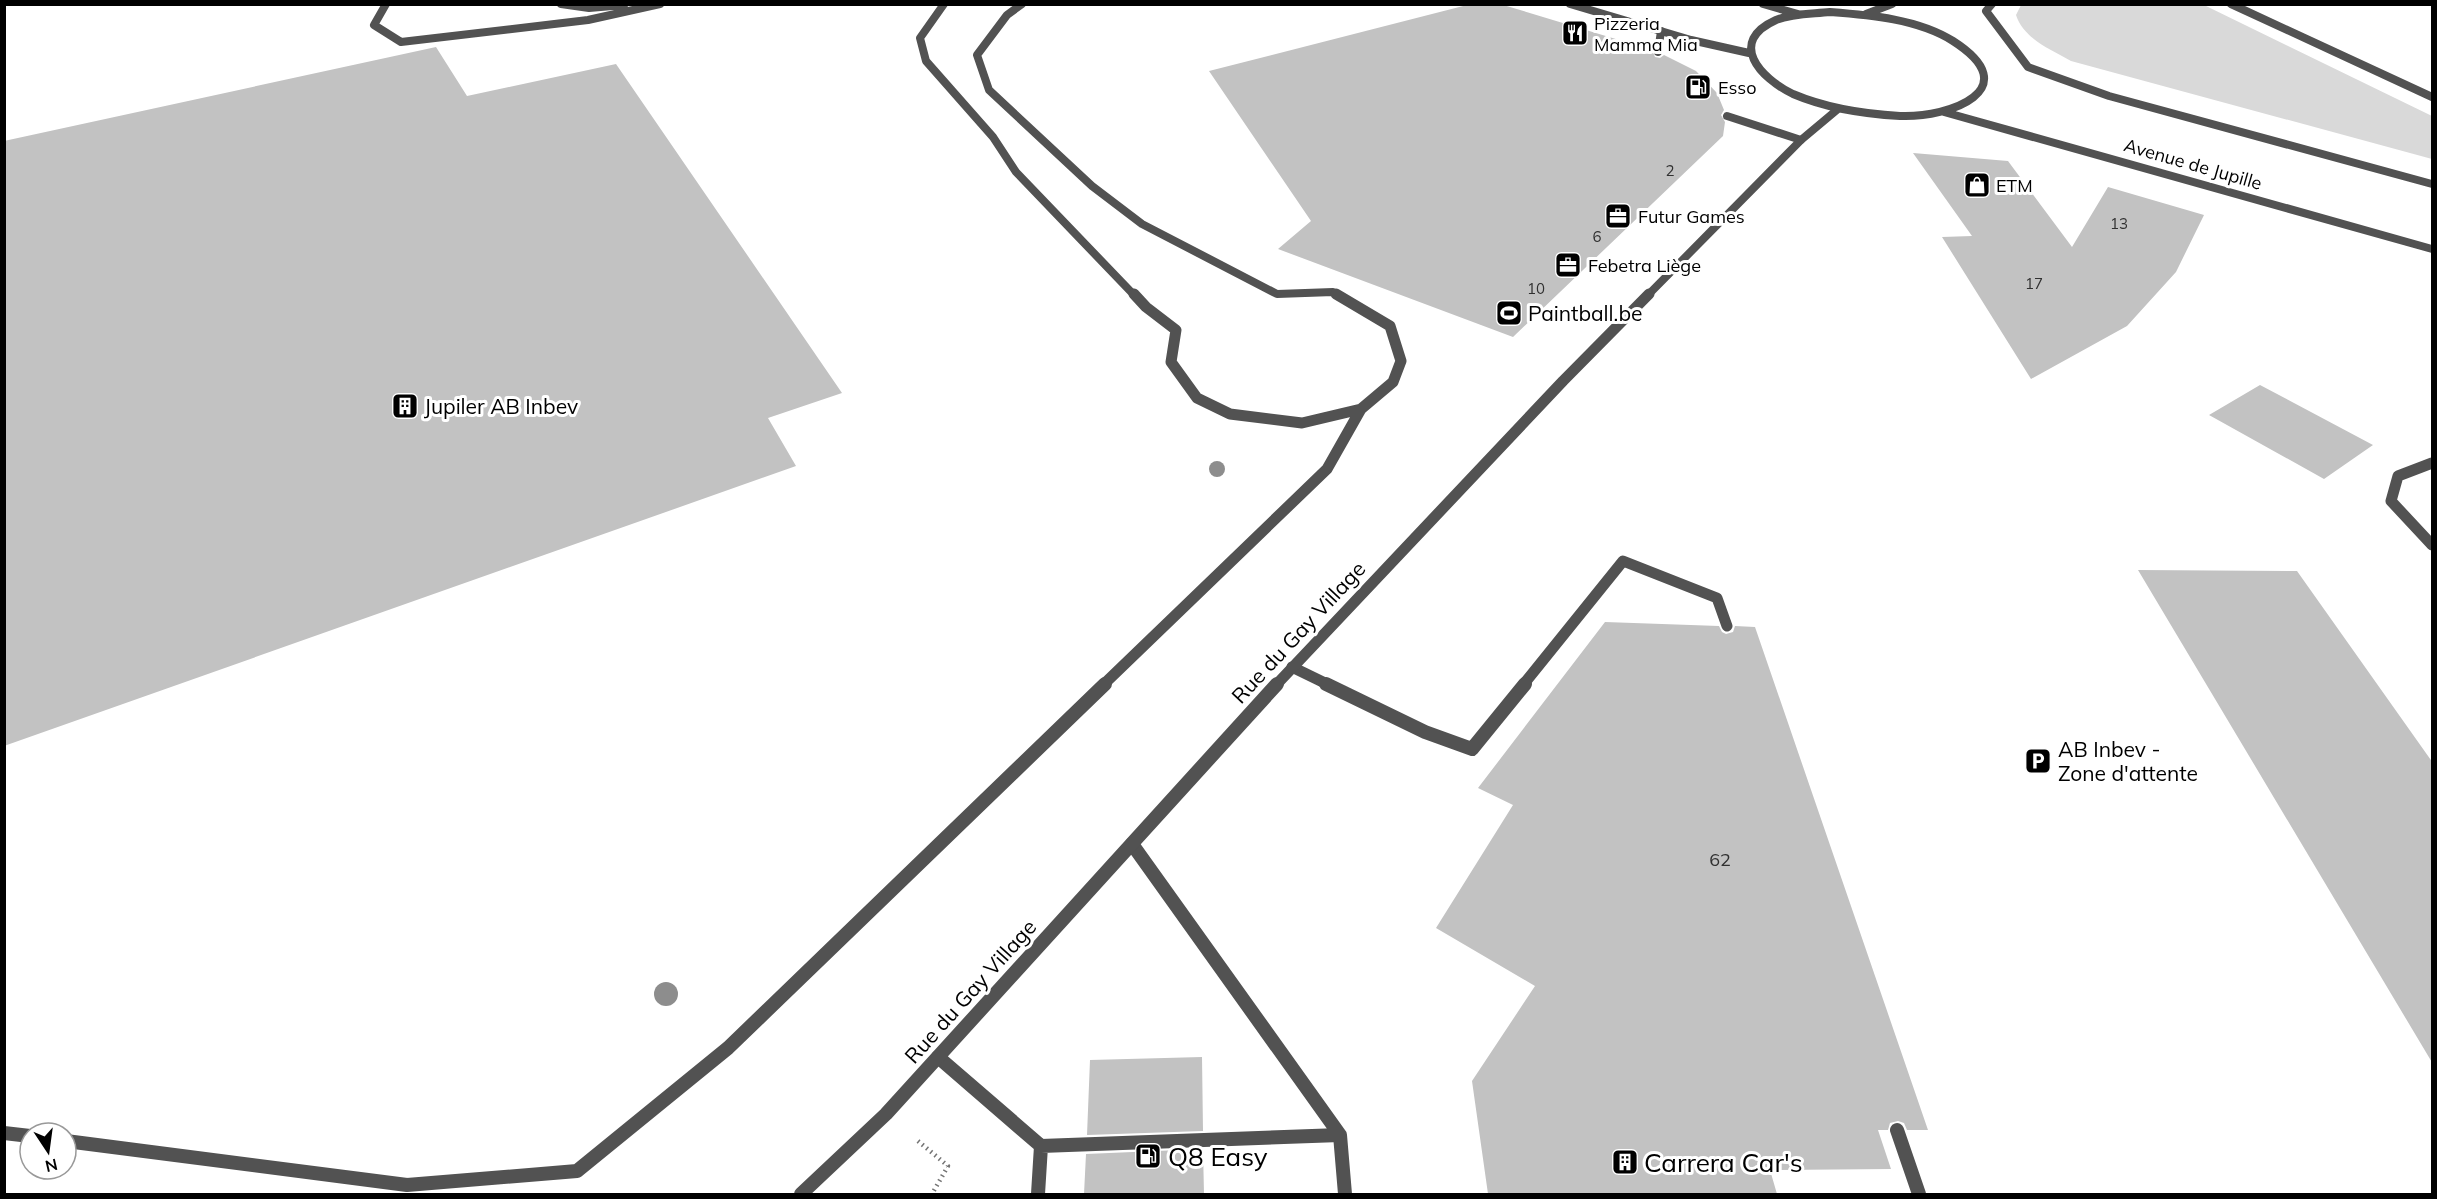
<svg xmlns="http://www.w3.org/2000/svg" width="2437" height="1199" viewBox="0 0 2437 1199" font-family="Mulish,sans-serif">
	<rect width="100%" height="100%" fill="#fff"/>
	<path fill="#d9d9d9" d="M 2021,5 L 2204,5 L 2432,116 L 2432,159 L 2071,61 C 2050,49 2024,39 2016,15 Z"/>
	<path fill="#c2c2c2" d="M 1471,4 L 1500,4 L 1652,50 L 1655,57 L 1660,58 L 1664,55 L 1696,71 L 1717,93 L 1724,110 L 1721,115 L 1725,122 L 1723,136 L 1513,337 L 1278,249 L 1311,221 L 1209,71 Z
		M 436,47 L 467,96 L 616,64 L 842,393 L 768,418 L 796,466 L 4,746 L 4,141 Z
		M 1913,153 L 2008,161 L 2072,247 L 2108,187 L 2204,215 L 2176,272 L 2127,326 L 2031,379 L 1942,237 L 1972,236 Z
		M 2260,385 L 2373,445 L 2324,479 L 2209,415 Z
		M 2138,570 L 2297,571 L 2433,763 L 2433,1064 Z
		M 1605,622 L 1719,626 L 1722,632 L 1726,634 L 1733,632 L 1735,626 L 1755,627 L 1928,1130 L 1907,1130 L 1904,1123 L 1898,1121 L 1890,1123 L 1888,1130 L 1878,1130 L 1891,1169 L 1770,1170 L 1777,1194 L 1488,1194 L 1472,1081 L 1535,986 L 1436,928 L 1513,805 L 1478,788 Z
		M 1202,1057 L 1203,1131 L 1087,1135 L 1090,1060 Z
		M 1203,1149 L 1204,1194 L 1084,1194 L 1086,1154 Z"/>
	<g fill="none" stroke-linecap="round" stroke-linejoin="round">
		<path stroke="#747474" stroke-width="4.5" stroke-dasharray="1.5 4" stroke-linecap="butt" d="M 918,1141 L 948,1166 L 932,1194"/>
		<path stroke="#525252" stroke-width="8" d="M 386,4 L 374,25 L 401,42 L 588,20 L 660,4
			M 561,4 L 589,8 L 624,5
			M 944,4 L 920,38 L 926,61 L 993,137 L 1016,172 L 1135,296
			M 1022,4 L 1007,15 L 977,55 L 989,90 L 1092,186 L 1142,224 L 1277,294 L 1333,292 L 1339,296
			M 1992,4 L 1986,11 L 2028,67 L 2109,96 L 2432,184
			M 2231,4 L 2432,97
			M 1658,52 L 1661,31
			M 1727,116 L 1801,140"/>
		<path stroke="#525252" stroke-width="11" d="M 1134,294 L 1146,307 L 1176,330 L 1171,362 L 1197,398 L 1230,414 L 1302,423 L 1361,409 L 1393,382 L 1401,361 L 1390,326 L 1336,294
			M 2432,463 L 2398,476 L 2391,501 L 2432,545
			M 1292,667 L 1329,685
			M 1103,685 L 1327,469 L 1361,409
			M 1523,685 L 1623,561 L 1717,598 L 1727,626"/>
		<path stroke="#525252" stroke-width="14" d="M 1326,684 L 1425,732 L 1472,749 L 1525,684
			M 1132,844 L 1340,1135 L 1345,1194
			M 938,1057 L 1041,1146 L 1340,1135
			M 1897,1130 L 1919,1194
			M 4,1133 L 30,1136
			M 66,1141 L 407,1185 L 577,1171 L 728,1048 L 1105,684
			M 1038,1194 L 1041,1146"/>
		<path stroke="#525252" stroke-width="8" d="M 1570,4 L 1691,40 L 1749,53
			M 1763,4 L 1798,14
			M 1830,12 C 1870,15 1918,19 1953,41 C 2028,89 1950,118 1900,116 C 1864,114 1826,108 1793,94 C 1760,78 1727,42 1776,20 C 1793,13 1812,14 1830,12 Z
			M 1866,14 L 1892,4
			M 1944,112 L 2432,249
			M 1647,296 L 1801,140 L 1838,109"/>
		<path stroke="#525252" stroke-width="11" d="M 1276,685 L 1563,381 L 1649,294"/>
		<path stroke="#525252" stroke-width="14" d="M 801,1194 L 886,1114 L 1277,684"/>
	</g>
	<g fill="#8d8d8d">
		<circle cx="1217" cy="469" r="8"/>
		<circle cx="666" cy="994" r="12"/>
	</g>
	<defs>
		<symbol id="restaurant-square" viewBox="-11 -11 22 22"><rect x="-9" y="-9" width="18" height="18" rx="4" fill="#000" stroke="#fff"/><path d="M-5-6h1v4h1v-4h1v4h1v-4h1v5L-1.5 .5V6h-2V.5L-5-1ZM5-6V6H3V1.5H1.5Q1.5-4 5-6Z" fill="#fff"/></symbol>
		<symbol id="fuel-square" viewBox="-11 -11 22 22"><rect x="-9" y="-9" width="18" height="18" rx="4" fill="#000" stroke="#fff"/><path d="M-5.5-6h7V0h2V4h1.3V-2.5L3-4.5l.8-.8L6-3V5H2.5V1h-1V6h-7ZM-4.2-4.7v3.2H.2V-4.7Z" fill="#fff"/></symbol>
		<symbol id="shop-square" viewBox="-11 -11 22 22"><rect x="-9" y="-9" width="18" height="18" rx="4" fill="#000" stroke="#fff"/><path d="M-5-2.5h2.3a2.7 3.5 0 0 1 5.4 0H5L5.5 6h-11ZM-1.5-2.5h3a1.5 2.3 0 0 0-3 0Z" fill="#fff"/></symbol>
		<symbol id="office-square" viewBox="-11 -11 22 22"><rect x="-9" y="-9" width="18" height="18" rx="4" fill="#000" stroke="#fff"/><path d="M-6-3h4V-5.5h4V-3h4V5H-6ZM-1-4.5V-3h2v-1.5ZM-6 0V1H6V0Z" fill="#fff"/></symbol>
		<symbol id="stadium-square" viewBox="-11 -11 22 22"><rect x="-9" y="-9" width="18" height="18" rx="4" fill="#000" stroke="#fff"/><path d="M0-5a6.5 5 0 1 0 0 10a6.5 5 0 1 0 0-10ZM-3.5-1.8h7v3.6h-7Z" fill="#fff"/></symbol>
		<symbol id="building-square" viewBox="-11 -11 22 22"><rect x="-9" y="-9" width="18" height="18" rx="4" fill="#000" stroke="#fff"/><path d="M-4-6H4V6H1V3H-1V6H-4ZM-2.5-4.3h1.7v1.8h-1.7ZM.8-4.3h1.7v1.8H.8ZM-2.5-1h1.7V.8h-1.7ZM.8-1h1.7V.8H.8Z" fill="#fff"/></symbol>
		<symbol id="parking-square" viewBox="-11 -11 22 22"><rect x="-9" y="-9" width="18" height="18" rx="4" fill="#000" stroke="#fff"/><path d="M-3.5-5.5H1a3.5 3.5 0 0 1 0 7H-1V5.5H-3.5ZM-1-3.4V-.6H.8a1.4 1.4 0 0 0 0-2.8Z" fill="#fff"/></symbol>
	</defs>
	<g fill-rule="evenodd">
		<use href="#restaurant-square" x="1560" y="18" width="30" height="30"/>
		<use href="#fuel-square" x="1683" y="72" width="30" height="30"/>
		<use href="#shop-square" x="1962" y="170" width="30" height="30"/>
		<use href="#office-square" x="1603" y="201" width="30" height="30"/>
		<use href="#office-square" x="1553" y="250" width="30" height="30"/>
		<use href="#stadium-square" x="1494" y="298" width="30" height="30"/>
		<use href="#building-square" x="390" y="391" width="30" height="30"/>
		<use href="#parking-square" x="2023" y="746" width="30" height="30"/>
		<use href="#fuel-square" x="1133" y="1141" width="30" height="30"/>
		<use href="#building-square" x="1610" y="1147" width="30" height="30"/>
	</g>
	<g text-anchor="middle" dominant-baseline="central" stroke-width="6" stroke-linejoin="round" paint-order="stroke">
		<g font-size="15" fill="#303030">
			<text x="1670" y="170">2</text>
			<text x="2119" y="223">13</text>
			<text x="1597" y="236">6</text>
			<text x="2034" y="283">17</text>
			<text x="1536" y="288">10</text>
		</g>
		<g font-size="18" fill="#000" stroke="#fff" text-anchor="start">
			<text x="1594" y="23">Pizzeria<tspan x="1594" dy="21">Mamma Mia</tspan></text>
			<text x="1718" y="87">Esso</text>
			<text x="1996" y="185">ETM</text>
			<text x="1638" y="216">Futur Games</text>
			<text x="1588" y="265">Febetra Liège</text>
		</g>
		<g font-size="18" fill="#000" stroke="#fff">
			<text transform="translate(2193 164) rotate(16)">Avenue de Jupille</text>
		</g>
		<g font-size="18" fill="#303030">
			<text x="1720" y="859">62</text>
		</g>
		<g font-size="21" fill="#000" stroke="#fff" text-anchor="start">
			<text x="1528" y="313">Paintball.be</text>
			<text x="424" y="406">Jupiler AB Inbev</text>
			<text x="2058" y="749">AB Inbev -<tspan x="2058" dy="24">Zone d'attente</tspan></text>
		</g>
		<g font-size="21" fill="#000" stroke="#fff">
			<text transform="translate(1298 632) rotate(-47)">Rue du Gay Village</text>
			<text transform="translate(970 991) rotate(-48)">Rue du Gay Village</text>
		</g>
		<g font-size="26" fill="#000" stroke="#fff" text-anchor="start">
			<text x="1168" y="1156">Q8 Easy</text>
			<text x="1644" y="1162">Carrera Car's</text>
		</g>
	</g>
	<rect width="2437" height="1199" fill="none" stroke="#000000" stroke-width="12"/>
	<g transform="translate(48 1151) rotate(167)"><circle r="28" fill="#ffffff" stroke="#999999" stroke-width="1.5"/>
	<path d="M0-4.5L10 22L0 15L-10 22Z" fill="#000000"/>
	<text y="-9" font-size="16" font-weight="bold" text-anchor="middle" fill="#000000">N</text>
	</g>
</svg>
